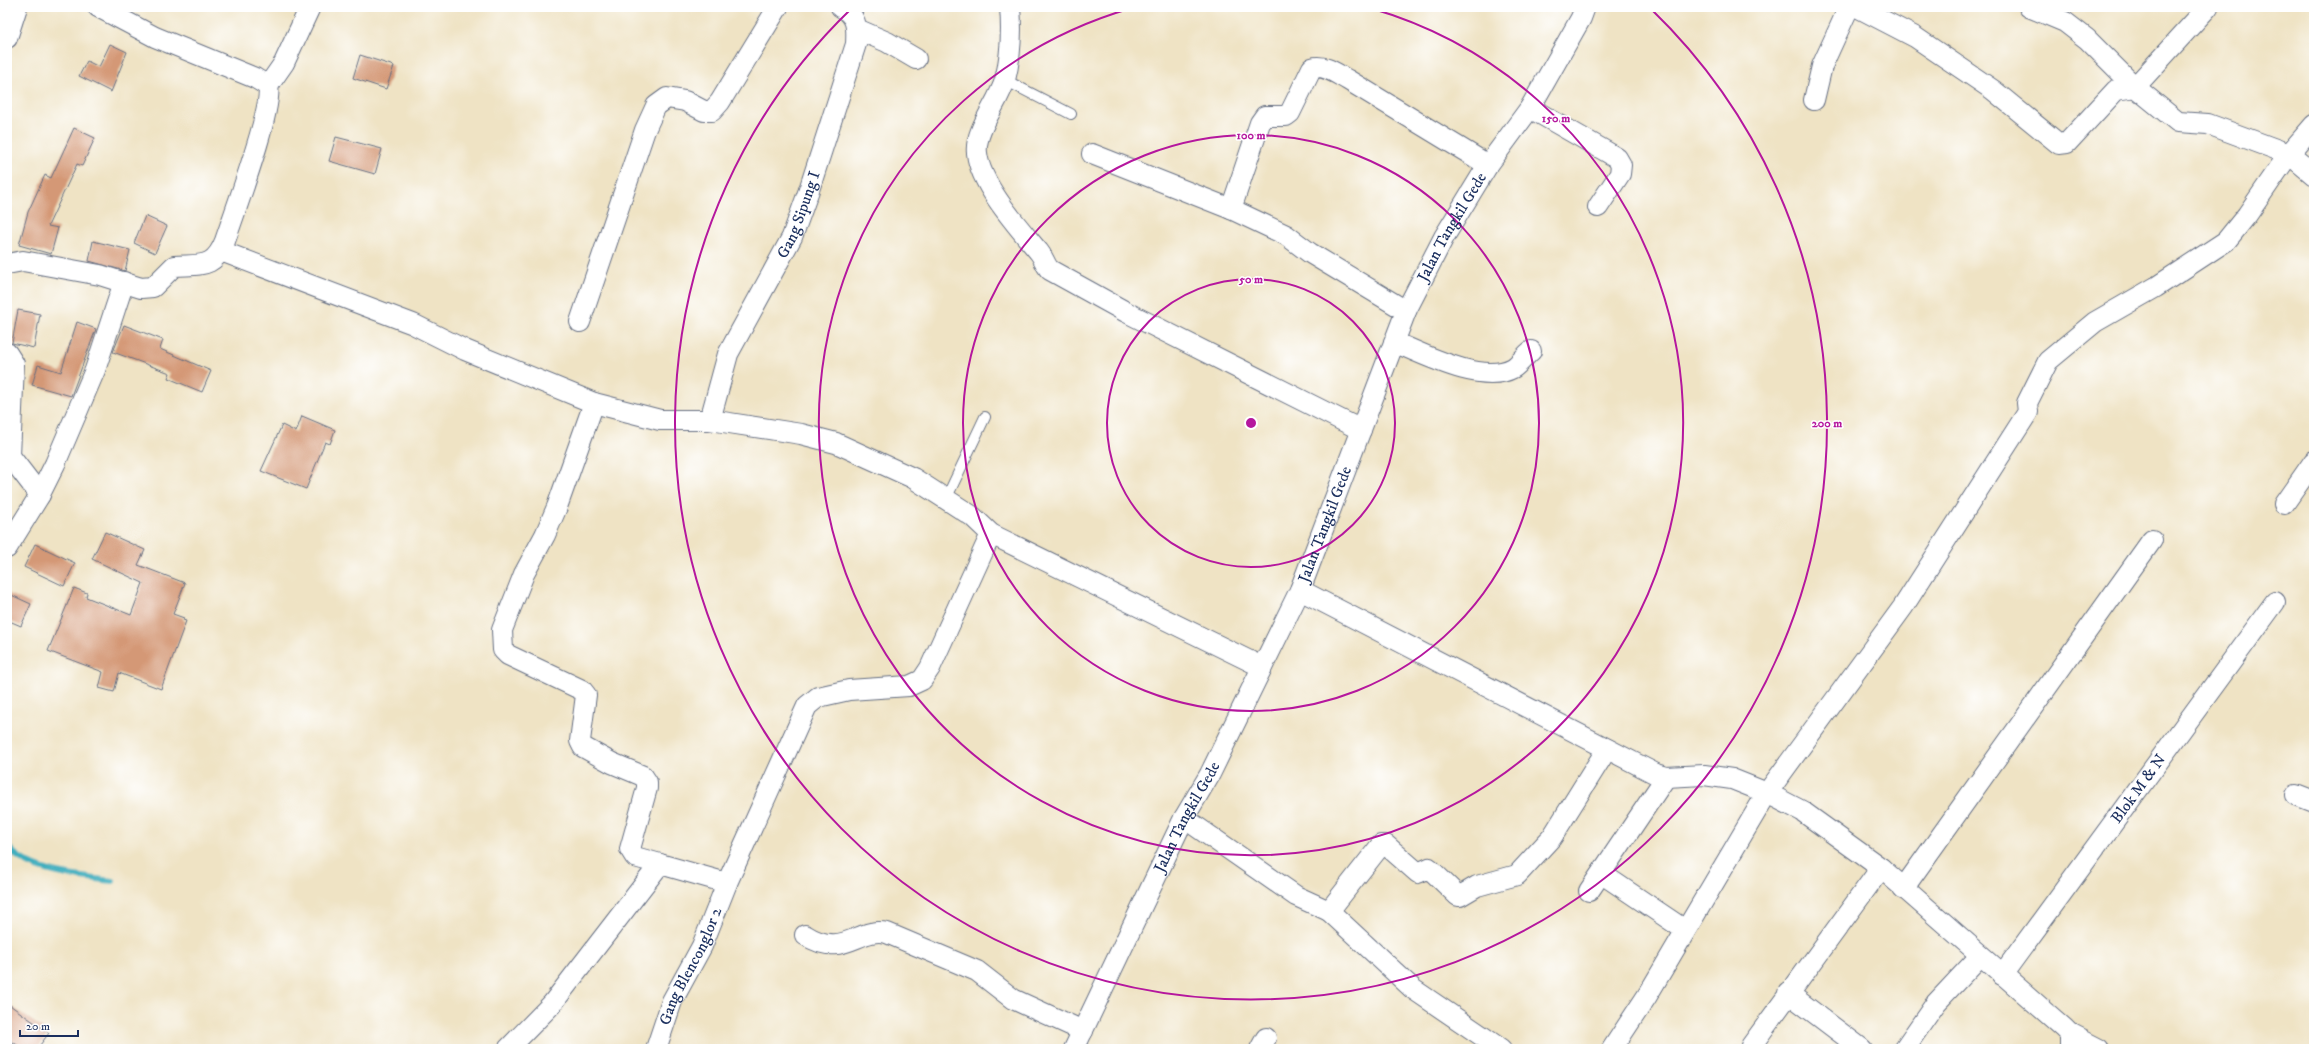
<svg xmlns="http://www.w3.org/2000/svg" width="2321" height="1056" viewBox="0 0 2321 1056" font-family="'IM FELL DW Pica',serif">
	<rect width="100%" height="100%" fill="#fff"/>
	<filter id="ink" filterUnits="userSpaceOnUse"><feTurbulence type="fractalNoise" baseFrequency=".025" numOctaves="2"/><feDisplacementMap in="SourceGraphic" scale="8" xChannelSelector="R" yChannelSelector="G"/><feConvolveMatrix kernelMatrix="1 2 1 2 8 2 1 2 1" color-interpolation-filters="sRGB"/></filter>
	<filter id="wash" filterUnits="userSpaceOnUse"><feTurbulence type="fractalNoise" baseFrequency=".012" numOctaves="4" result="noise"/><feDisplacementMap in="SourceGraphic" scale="16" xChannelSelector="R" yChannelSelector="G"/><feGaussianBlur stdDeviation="0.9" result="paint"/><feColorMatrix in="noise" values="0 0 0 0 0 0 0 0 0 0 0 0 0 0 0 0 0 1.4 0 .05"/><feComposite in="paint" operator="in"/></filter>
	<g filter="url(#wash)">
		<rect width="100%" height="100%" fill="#efe3c4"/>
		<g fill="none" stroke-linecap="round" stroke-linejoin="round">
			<path stroke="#41aebe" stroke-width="6" d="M 7,845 C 26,874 81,877 113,881"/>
		</g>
		<g id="blocks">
			<path fill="#d49876" d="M 110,44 L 127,52 L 111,92 L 79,76 L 87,61 L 99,67 Z
				M 360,55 L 394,66 L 386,89 L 353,78 Z
				M 74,128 L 95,138 L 82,166 L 77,164 L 48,226 L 58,228 L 51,254 L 19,245 L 28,212 L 45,175 L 51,178 Z
				M 336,137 L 382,149 L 375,174 L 329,161 Z
				M 145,216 L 167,226 L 155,253 L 134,243 Z
				M 93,241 L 130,250 L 125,271 L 89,261 Z
				M 18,310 L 40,314 L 34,348 L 12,343 Z
				M 77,322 L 96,329 L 71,396 L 32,385 L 38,365 L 61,372 Z
				M 124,325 L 163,340 L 160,349 L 211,371 L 202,392 L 168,378 L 170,373 L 113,352 Z
				M 302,416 L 335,430 L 330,444 L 325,442 L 306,489 L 261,471 L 282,425 L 296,432 Z
				M 105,532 L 145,550 L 138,565 L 185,583 L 173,614 L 184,618 L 183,620 L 186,621 L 161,689 L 119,673 L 114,692 L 99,688 L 103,672 L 48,651 L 74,588 L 87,593 L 86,597 L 131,615 L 143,583 L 92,559 Z
				M 35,544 L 75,563 L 64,586 L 24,567 Z
				M 7,593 L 31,604 L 21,626 L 7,620 Z
				M 7,1003 L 49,1033 L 37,1049 L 23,1049 L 7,1038 Z"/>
		</g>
	</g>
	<g filter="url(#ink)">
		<use href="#blocks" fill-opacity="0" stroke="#656e82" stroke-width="1"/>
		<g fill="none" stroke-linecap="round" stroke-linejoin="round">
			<defs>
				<path id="lane" d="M 1005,80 L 1071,114
					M 946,499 L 985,417"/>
				<g id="street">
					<path d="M 1010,7 C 1012,31 1011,56 1005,80 C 999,102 974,131 977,153 C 980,185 1019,228 1039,252 C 1044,258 1045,265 1050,270 L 1126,312 L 1361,430"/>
					<path d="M 1857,7 L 1915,37 L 1993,90 L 2059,144 L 2067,143 L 2116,90 L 2135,87 L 2178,122 L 2208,124 L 2289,154 L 2314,175"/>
					<path d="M 2029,7 L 2065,22 L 2087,39 L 2135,87 L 2208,7"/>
					<path d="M 857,29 L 887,42 L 916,59"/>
					<path d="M 7,38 L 17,7"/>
					<path d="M 268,86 L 284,63 L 310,7"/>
					<path d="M 1814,100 L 1822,66 L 1849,7"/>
					<path d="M 1530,108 L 1607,152 L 1617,158 L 1621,165 L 1620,174 L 1598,207"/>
					<path d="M 1092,154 L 1231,209 L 1286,235 L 1310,253 L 1406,311"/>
					<path d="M 1231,209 L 1260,123 L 1265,116 L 1286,116 L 1290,113 L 1312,68 C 1324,64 1337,74 1348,80 L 1488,165"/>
					<path d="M 221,251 L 413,324 L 465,350 L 594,403 L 660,420 L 710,420 L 801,434 L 836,443 L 913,478 L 972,516 L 991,534 L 1262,667"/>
					<path d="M 7,264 L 23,261 L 100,275 L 141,288 L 153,287 L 174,266 C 201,264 214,269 225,241 C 234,214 274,106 268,86 L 255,78 L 155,37 L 98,7"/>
					<path d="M 580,322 L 645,130 L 656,106 L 667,98 L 685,101 L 704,111 L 712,111 L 720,102 L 778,7"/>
					<path d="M 1394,342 C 1423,354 1482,385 1513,368 C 1519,364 1525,356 1531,351"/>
					<path d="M 7,353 L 14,364 L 10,456 L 40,495"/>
					<path d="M 594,403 L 557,507 L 545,535 L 524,574 L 502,630 L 503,650 L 508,655 L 582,690 L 586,695 L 580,741 L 583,747 L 612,763 L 643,776 L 647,782 L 647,788 L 630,849 L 635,857 L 660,864"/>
					<path id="s1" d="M 710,420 L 728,354 L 792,237 L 809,190 L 856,44 C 857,26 857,16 841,7"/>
					<path d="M 2284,504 L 2314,461"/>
					<path d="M 7,548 L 38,498 L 55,464 L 95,370 L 124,282"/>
					<path d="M 1300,590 L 1656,774 L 1666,777 L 1704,775 L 1732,779 L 1767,793 L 1802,811 L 1881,868 L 2064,1028 L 2070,1034 L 2070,1049"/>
					<path d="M 2296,795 L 2314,802"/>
					<path d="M 1184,818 L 1296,896 L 1329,911 L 1381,845 L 1386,845 L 1418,873 L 1429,868 L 1458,896 L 1460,896 L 1477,886 L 1517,875 L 1552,837 L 1607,749"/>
					<path d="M 1602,874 L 1685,930"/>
					<path d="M 1903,889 L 2152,540"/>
					<path d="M 1589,891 L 1666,777"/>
					<path d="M 1329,911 L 1413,989 L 1501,1049"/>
					<path d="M 805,935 C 844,960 858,926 887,933 L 977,971 L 1013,999 L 1083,1031"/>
					<path id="s2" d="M 2002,975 L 2275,602"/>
					<path d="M 1788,993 L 1862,1049"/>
					<path d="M 2070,1034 L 2099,1049"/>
					<path d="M 1751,1046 L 1881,868"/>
					<path d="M 508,1049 L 552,1004 L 660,864 L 727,883"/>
					<path id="s3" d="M 656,1049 L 672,1001 L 702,946 L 727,883 L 807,706 L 818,697 L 849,690 L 909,686 L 922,680 L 930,668 L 991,534"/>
					<path id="s4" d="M 1074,1049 L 1184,818 L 1210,774 L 1300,590 L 1406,311 L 1444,237 L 1488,165 L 1530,108 L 1581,18 L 1585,7"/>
					<path d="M 1260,1049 L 1266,1038"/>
					<path d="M 1612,1049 L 1647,996 L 1767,793 L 1903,607 L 2028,412 L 2027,403 L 2048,361 L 2095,322 L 2156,287 L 2226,241 L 2247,215 L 2289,154 L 2314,125"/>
					<path d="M 1904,1049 L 1936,1003 L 1980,956"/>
				</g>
			</defs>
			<use href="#lane" stroke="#656e82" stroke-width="12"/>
			<use href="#street" stroke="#656e82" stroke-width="22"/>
			<use href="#lane" stroke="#fff" stroke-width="10"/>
			<use href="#street" stroke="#fff" stroke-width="20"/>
		</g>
	</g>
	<g fill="none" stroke="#b5179e" stroke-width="2">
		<circle cx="1251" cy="423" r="144"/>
		<circle cx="1251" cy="423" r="288"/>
		<path d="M1370 8A432 432 0 1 1 1132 8"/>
		<path d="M1651 9A576 576 0 1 1 851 9"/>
	</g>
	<g text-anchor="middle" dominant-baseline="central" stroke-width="3" stroke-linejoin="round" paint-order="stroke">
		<g font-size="16" fill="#1b2f5e" stroke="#fff">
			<text stroke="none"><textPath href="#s1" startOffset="225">Gang Sipung I</textPath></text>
			<text stroke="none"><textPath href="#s4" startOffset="906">Jalan Tangkil Gede</textPath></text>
			<text stroke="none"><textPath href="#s4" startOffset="582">Jalan Tangkil Gede</textPath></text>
			<text stroke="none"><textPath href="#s2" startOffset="231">Blok M &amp; N</textPath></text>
			<text stroke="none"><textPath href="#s4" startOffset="258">Jalan Tangkil Gede</textPath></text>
			<text stroke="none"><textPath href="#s3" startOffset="90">Gang Blenconglor 2</textPath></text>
		</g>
	</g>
	<circle cx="1251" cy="423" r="6" fill="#b5179e" stroke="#fff" stroke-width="2"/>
	<g font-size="12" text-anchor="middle" font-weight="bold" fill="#b5179e" stroke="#fff" stroke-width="3" stroke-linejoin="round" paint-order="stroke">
		<text x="1556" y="122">150 m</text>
		<text x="1251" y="139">100 m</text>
		<text x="1251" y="283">50 m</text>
		<text x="1827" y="427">200 m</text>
	</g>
	<rect width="2321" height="1056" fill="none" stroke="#fff" stroke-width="24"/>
	<path d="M20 1030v6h58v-6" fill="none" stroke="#1b2f5e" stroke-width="2"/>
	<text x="26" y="1030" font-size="12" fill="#1b2f5e" stroke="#ffffff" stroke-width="3" paint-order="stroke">20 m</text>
</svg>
